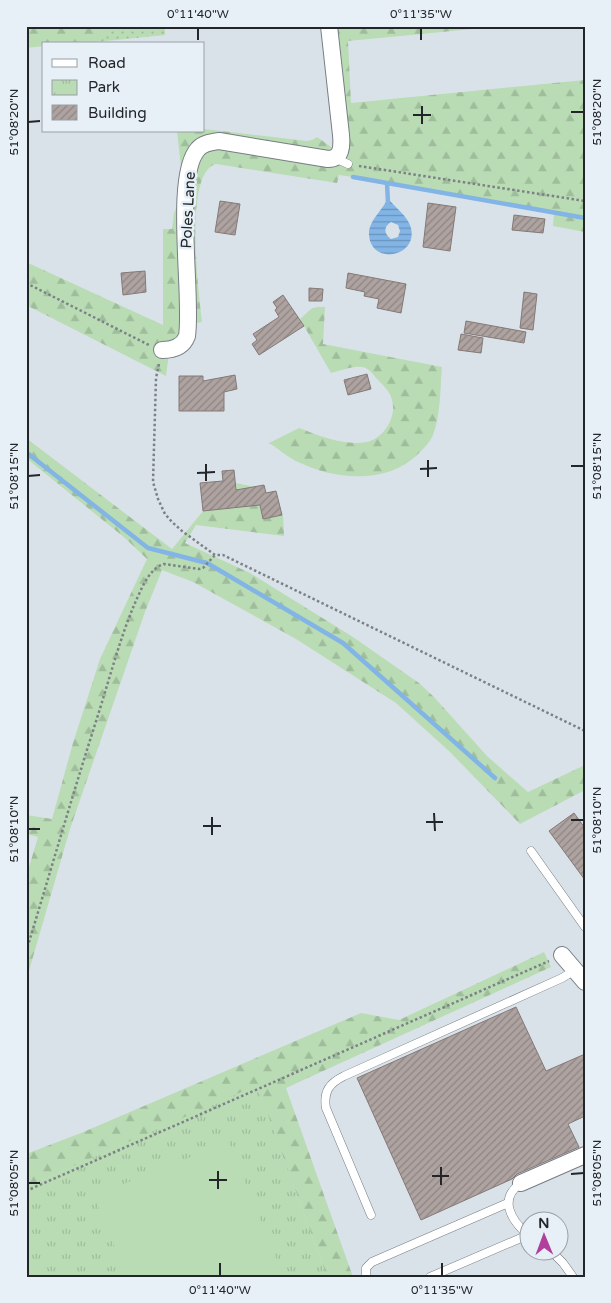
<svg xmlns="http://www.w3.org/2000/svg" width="611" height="1303" viewBox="0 0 611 1303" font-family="'Varela Round',sans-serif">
	<defs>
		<pattern id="grass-dots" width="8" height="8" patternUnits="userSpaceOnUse" patternTransform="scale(1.25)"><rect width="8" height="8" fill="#b9dcb4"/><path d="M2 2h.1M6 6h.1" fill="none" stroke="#9fbd9b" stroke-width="1.8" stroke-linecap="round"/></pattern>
		<pattern id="forest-firs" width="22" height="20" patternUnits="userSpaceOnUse" patternTransform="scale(1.25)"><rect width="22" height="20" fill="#b9dcb4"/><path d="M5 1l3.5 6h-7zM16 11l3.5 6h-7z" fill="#9fbd9b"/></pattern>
		<pattern id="park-tufts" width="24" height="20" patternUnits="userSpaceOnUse" patternTransform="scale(1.25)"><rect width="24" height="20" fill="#b9dcb4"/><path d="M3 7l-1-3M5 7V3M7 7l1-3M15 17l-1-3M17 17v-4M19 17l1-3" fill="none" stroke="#9fbd9b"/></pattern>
		<pattern id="water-rules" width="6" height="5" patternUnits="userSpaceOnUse" patternTransform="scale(1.25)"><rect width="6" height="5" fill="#82b5e6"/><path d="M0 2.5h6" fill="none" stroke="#6a93ba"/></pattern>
		<pattern id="building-hatch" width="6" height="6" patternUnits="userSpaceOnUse" patternTransform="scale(1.25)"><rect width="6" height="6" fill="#aea3a0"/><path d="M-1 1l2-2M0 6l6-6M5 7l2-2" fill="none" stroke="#8d8582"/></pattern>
	</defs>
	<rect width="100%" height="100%" fill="#dae2e9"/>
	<path fill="url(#grass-dots)" d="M 26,26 L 165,26 L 165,35 L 106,41 L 105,29 Z"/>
	<path fill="url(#forest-firs)" d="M 322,26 L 504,26 L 348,41 L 351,103 L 585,80 L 585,232 L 553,226 L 554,213 L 353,177 L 339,175 L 337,183 L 216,164 C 183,172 199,295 202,322 L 182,325 L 181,332 L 169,353 L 166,376 L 26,305 L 26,262 L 163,325 L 163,229 L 172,229 L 174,213 L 180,199 L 183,185 L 177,131 L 204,131 L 204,129 L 307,141 L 312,140 L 317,137 L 334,149 Z
		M 26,27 L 106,29 L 106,41 L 73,44 L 44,44 L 44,46 L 26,48 Z
		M 317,307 L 325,307 L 323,344 L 442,367 C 440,389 441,414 433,435 C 430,442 425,447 419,453 C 388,485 335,480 298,462 C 287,457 279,449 269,443 L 299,428 C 320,436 344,446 367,442 C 384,438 397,417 392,400 C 390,391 382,384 376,378 C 372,373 368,367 361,367 C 352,366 340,371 331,373 L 300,319 L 311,309 Z
		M 26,438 L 172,549 L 203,511 L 238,507 L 236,483 L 255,487 L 263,519 L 283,515 L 284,536 L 196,525 L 185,543 L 250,573 L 353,637 L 419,683 L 434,697 L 487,756 L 528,792 L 585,765 L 585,790 L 520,824 L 451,753 L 396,703 L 296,639 L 193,582 L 162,570 L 145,612 L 70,829 L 26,981 L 26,877 L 38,837 L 26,834 L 26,815 L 52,819 L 73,743 L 100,659 L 147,559 L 125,538 L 26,458 Z
		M 544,952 L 551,967 L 286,1088 L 353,1277 L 327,1277 L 257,1086 L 26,1187 L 26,1154 L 81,1133 L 361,1013 L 399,1020 Z"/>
	<path fill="url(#park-tufts)" d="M 257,1085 L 327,1277 L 26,1277 L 26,1187 Z"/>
	<path fill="#b9dcb4" d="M 228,1142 L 284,1277 L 127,1277 L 94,1196 Z"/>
	<path fill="url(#water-rules)" fill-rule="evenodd" d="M 388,198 C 395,208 408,216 411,228 C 418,257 371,266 369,235 C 368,221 383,210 388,198 ZM 391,222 L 398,225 L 400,231 L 398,237 L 391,239 C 384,234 383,227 391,222 Z"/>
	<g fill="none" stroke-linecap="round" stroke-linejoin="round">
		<path stroke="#82b5e6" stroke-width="4.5" d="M 353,177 L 585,218
			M 387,183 L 388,203
			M 26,452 L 148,548 L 207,563 L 343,643 L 495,778"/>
	</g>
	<path fill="url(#building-hatch)" stroke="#847977" d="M 220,201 L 240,204 L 235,235 L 215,232 Z
		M 428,203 L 456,207 L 450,251 L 423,247 Z
		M 514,215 L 545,219 L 543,233 L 512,230 Z
		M 145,271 L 146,292 L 123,295 L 121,273 Z
		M 348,273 L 406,284 L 401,313 L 377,308 L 379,299 L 364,296 L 365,292 L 346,288 Z
		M 309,288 L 323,289 L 322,301 L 309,301 Z
		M 524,292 L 537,294 L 533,330 L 520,328 Z
		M 283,295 L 304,326 L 259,355 L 252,344 L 257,340 L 253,334 L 279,317 L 275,310 L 277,308 L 273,302 Z
		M 466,321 L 526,332 L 524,343 L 464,333 Z
		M 461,334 L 483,338 L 481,353 L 458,350 Z
		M 367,374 L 371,389 L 348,395 L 344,380 Z
		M 235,375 L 237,389 L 224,392 L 224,411 L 179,411 L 179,376 L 203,376 L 203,381 Z
		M 234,470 L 236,490 L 264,485 L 266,493 L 276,491 L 282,515 L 263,519 L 260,505 L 203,511 L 200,483 L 223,481 L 222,471 Z
		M 574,813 L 585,828 L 585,880 L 549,831 Z
		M 516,1007 L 546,1071 L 585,1054 L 585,1116 L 568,1124 L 579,1147 L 517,1174 L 512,1179 L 421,1220 L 357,1078 Z"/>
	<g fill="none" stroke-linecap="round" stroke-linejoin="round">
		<defs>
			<path id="lane" d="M 335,158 L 348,164
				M 531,851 L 585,927
				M 371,1215 L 326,1108 C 323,1091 330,1083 344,1076 L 562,978 L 575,970
				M 550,1250 L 563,1263 L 573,1277
				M 366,1277 L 366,1268 L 372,1262 L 508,1203
				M 430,1277 L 528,1235 C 511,1220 498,1199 521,1183"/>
			<path id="street" d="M 162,350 C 173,350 183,347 187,336 C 193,297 173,176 198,149 C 203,143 212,142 219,141 L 328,159 C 342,159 342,146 341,135 L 329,26
				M 562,955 L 585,982
				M 521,1183 L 585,1155"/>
		</defs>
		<use href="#lane" stroke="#777d84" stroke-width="9"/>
		<use href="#street" stroke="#777d84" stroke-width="18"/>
		<path stroke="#7c8186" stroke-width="2.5" stroke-dasharray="2.5 2.5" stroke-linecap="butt" d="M 359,166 L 585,201
			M 26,283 L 149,345
			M 159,364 L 156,378 L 153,482 L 158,499 L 165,514 L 172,522 L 182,531 L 215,555 L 223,555 L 585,731
			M 26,952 C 50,873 73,793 98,715 C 110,677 120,638 135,603 C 141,590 149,568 164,564 L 199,569 L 203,568 L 215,555
			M 26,1191 L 549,961"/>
		<use href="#lane" stroke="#fff" stroke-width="8"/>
		<use href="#street" stroke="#fff" stroke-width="16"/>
	</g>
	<path fill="none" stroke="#232629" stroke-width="2" d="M 198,28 L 198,40M 421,28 L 421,40M 422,106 L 422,124M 571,112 L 584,112M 413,115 L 431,115M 28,122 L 40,121M 428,460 L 428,477M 206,464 L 206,481M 571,466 L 584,466M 420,469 L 437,468M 197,473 L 215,472M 28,476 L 40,475M 434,813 L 435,831M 212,817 L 212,835M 571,820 L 584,820M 426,822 L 443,822M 203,826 L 221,826M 28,829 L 40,829M 441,1167 L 441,1185M 218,1171 L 218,1189M 571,1174 L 584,1173M 432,1176 L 449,1176M 209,1180 L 227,1180M 28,1183 L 40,1183M 220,1263 L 220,1276M 442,1263 L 442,1276"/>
	<g text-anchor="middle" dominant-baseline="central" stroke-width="5" stroke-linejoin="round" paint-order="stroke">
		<g font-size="15" fill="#232629" stroke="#e7eff7">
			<text transform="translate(188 210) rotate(-87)">Poles Lane</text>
		</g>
	</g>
	<rect width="611" height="1303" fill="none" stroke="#e7eff7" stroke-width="55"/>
	<rect x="42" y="42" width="162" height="90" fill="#e7eff7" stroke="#999fa5"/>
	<rect x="52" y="59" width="25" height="8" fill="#ffffff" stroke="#999fa5"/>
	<text x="88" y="68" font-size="15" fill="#232629">Road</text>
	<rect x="52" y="80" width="25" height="15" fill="url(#park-tufts)" stroke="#999fa5"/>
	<text x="88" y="92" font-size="15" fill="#232629">Park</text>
	<rect x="52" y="105" width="25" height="15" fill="url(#building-hatch)" stroke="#999fa5"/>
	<text x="88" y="118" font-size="15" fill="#232629">Building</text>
	<g transform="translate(544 1236) rotate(359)"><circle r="24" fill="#e7eff7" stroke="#999fa5"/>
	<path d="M0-4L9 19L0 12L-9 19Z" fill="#b1409c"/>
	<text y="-8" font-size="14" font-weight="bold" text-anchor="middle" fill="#232629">N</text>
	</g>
	<rect x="28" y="28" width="556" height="1248" fill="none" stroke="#232629" stroke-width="2"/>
	<g font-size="12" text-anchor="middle" fill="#232629">
		<text x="198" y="18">0°11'40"W</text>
		<text x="421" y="18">0°11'35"W</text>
		<text transform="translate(597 112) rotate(-90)" y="4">51°08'20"N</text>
		<text transform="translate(14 122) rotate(-90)" y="4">51°08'20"N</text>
		<text transform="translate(597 466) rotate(-90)" y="4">51°08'15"N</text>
		<text transform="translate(14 476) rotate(-90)" y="4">51°08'15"N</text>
		<text transform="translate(597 820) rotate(-90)" y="4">51°08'10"N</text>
		<text transform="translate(14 829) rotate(-90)" y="4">51°08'10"N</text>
		<text transform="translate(597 1173) rotate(-90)" y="4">51°08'05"N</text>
		<text transform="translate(14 1183) rotate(-90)" y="4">51°08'05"N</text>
		<text x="220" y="1294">0°11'40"W</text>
		<text x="442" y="1294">0°11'35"W</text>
	</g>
</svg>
